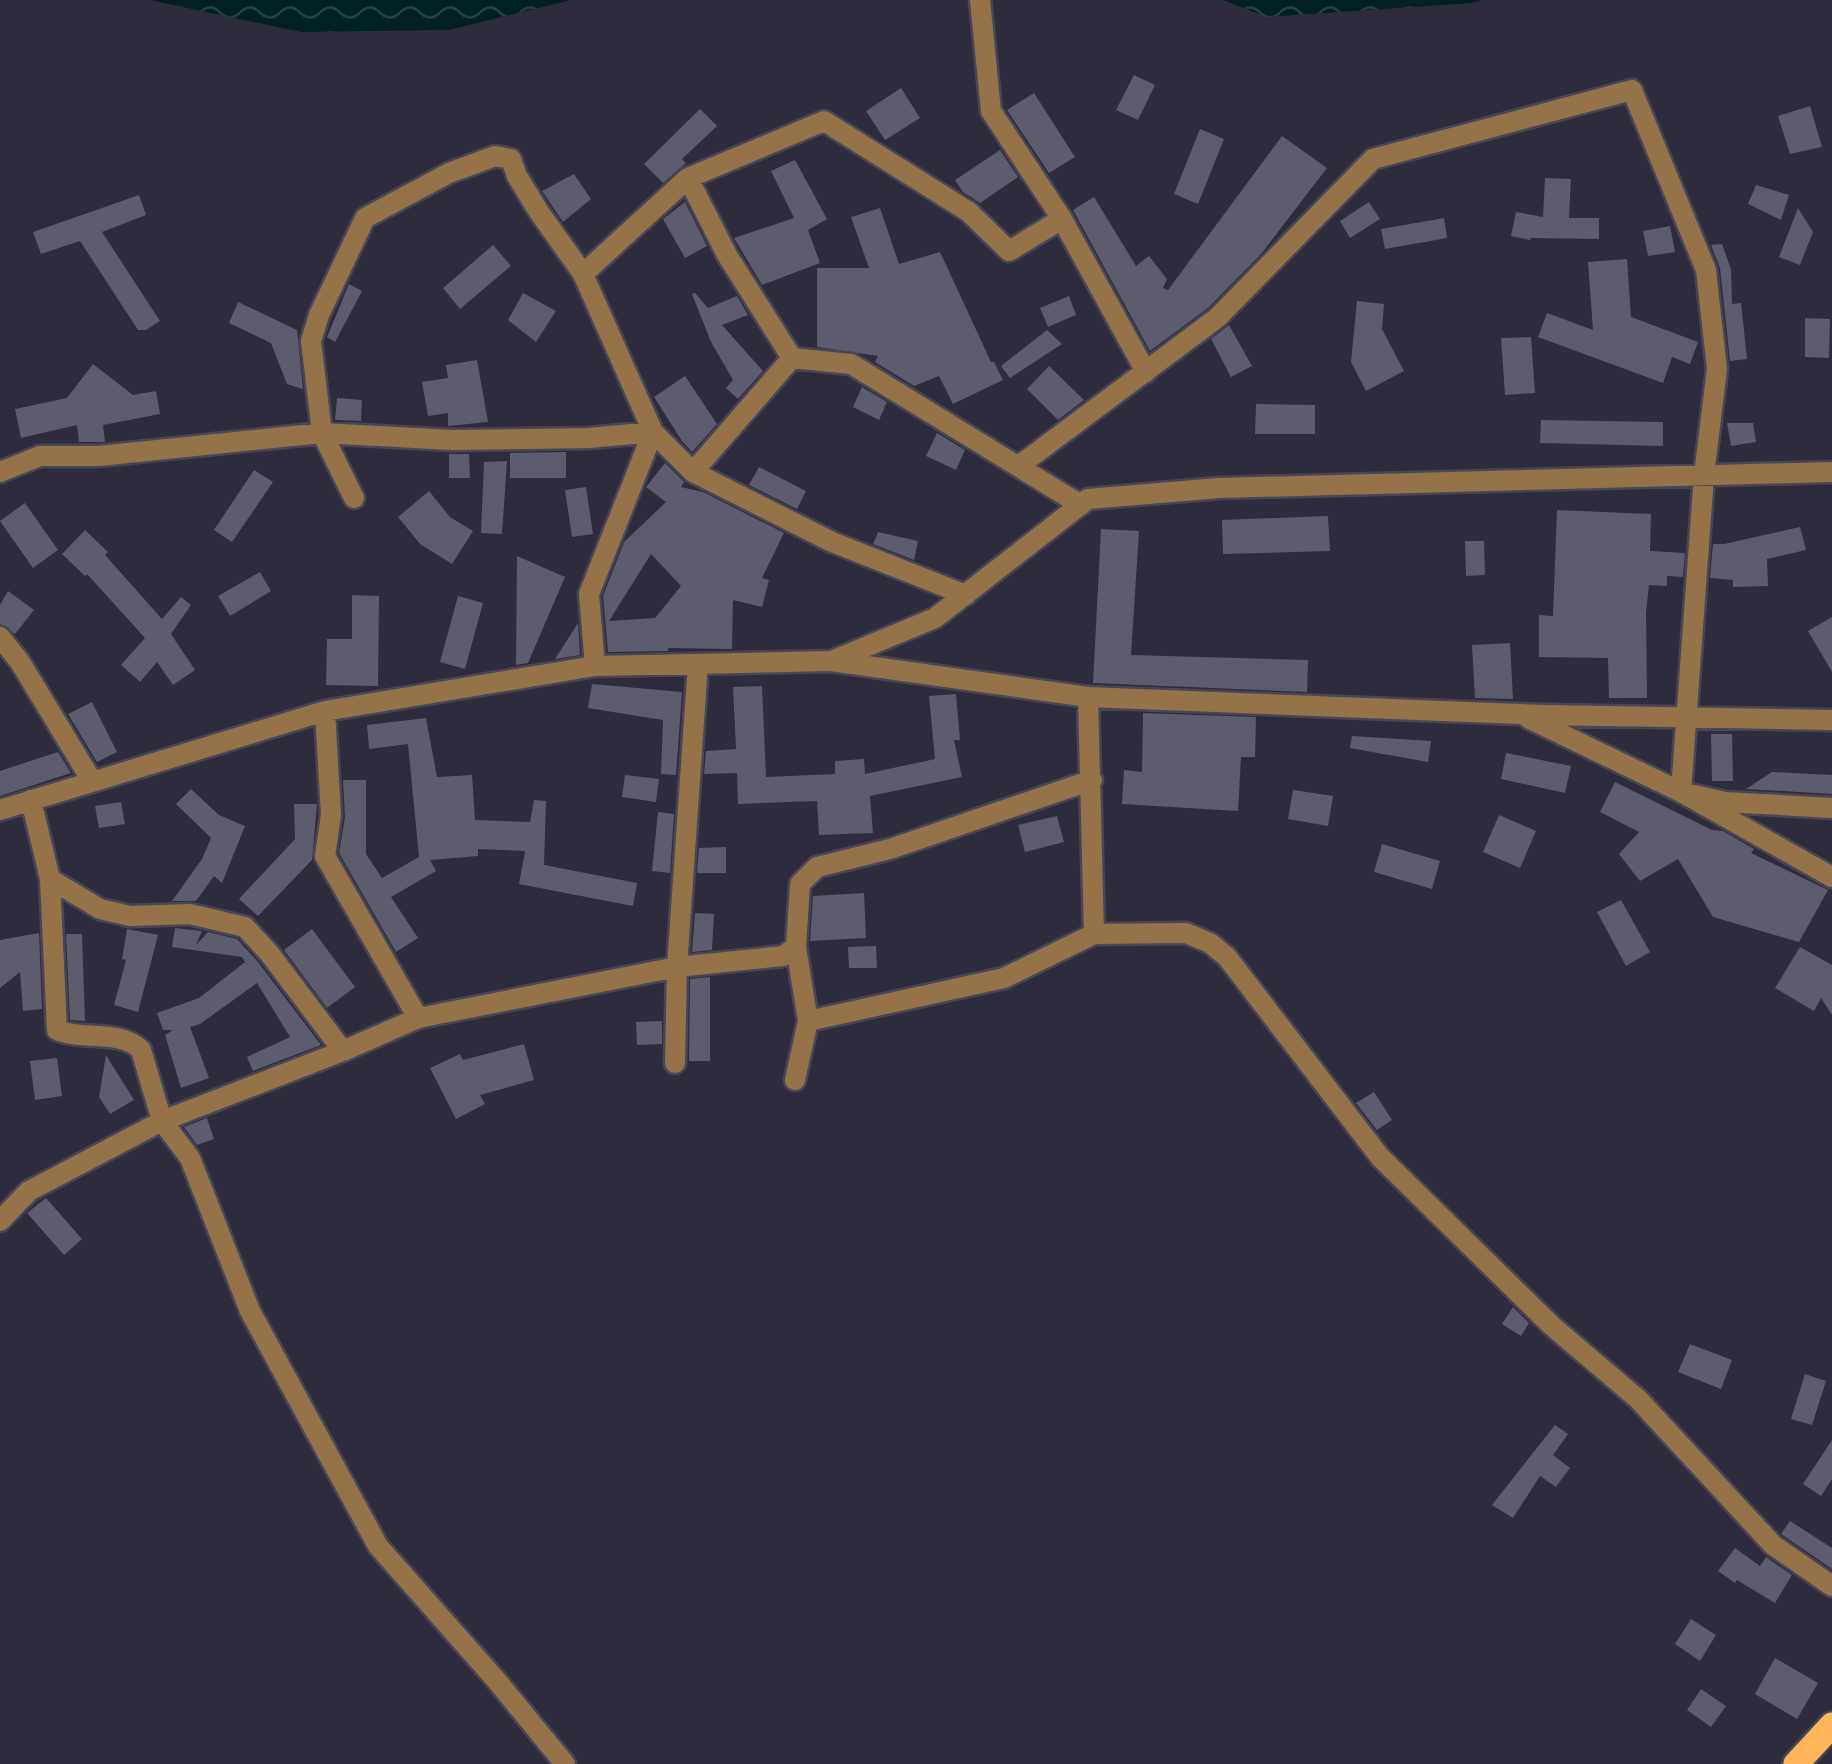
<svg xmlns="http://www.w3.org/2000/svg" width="1832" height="1764" viewBox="0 0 1832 1764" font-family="'DejaVu Sans',sans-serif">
	<defs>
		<pattern id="water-waves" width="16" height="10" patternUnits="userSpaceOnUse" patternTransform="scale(2.5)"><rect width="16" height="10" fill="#002021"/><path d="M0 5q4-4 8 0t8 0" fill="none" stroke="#254142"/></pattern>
	</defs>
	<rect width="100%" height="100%" fill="#2d2b3c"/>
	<path fill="url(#water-waves)" d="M 150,0 L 571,0 L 449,30 L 301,32 Z
		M 1223,0 L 1482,0 L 1471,3 L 1267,17 Z"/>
	<path fill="#5d5b6e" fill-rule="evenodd" d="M 1134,75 L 1155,85 L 1138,120 L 1116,110 Z
		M 901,88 L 920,118 L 885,140 L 866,111 Z
		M 1034,93 L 1075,157 L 1049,173 L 1007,110 Z
		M 1810,106 L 1822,147 L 1790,154 L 1778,116 Z
		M 700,109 L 717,126 L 682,159 L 686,163 L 663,183 L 644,164 Z
		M 1200,129 L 1224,139 L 1198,204 L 1174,194 Z
		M 1282,136 L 1327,168 L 1261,254 L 1208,308 L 1150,351 L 1073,210 L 1094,197 L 1136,266 L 1149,256 L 1167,279 L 1163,288 L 1168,290 Z
		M 1000,150 L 1018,177 L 980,203 L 963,192 L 955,180 Z
		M 795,160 L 827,219 L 808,230 L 820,263 L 762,285 L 734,238 L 794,218 L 771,171 Z
		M 574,174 L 591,199 L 563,222 L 542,191 Z
		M 1545,178 L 1571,179 L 1569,218 L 1599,218 L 1599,239 L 1531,238 L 1530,240 L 1511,236 L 1516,212 L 1543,217 Z
		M 1756,185 L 1789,195 L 1781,220 L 1748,204 Z
		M 139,195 L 146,215 L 102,232 L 160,321 L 146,330 L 138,330 L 80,241 L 41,254 L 33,232 Z
		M 685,202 L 707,246 L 685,258 L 663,219 Z
		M 1369,202 L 1380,219 L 1350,238 L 1340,221 Z
		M 880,208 L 899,264 L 940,252 L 991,362 L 994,362 L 1003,380 L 953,404 L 939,376 L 914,386 L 875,362 L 878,356 L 817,347 L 817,268 L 869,268 L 851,217 Z
		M 1798,208 L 1813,232 L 1800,265 L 1779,257 Z
		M 1444,218 L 1447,238 L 1385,249 L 1381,229 Z
		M 1670,226 L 1675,252 L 1648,256 L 1643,231 Z
		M 1722,244 L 1731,269 L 1732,304 L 1741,303 L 1747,359 L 1730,361 L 1720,268 L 1711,245 Z
		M 493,245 L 511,266 L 460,309 L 443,288 Z
		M 1627,259 L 1631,317 L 1698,342 L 1690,364 L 1672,357 L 1663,383 L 1538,337 L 1547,313 L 1593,330 L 1588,262 Z
		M 349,284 L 362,291 L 335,342 L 327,337 Z
		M 523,293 L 556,311 L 536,342 L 508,320 Z
		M 695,293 L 708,308 L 737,296 L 748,315 L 722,325 L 763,371 L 738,399 L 726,388 L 733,380 L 711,342 L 692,294 Z
		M 1069,296 L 1076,315 L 1048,327 L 1040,308 Z
		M 1357,301 L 1384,304 L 1382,329 L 1404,371 L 1366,391 L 1351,362 Z
		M 238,302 L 297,330 L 303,389 L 287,384 L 271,343 L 229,323 Z
		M 1805,318 L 1830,319 L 1829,358 L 1805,357 Z
		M 1229,325 L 1252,366 L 1231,377 L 1211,339 Z
		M 1047,330 L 1062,344 L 1010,378 L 1001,366 Z
		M 1531,337 L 1535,393 L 1505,395 L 1501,338 Z
		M 477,360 L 488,422 L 448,426 L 448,413 L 428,416 L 422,382 L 448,378 L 446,365 Z
		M 93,364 L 133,395 L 156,391 L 160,414 L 103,425 L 105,442 L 79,442 L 77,425 L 21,438 L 15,409 L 67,398 Z
		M 1049,366 L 1084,400 L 1058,420 L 1027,389 Z
		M 685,376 L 717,424 L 692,452 L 682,441 L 654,397 Z
		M 862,387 L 887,402 L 879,420 L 853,407 Z
		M 337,398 L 362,400 L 361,421 L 335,420 Z
		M 1256,404 L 1315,405 L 1315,434 L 1255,434 Z
		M 1541,420 L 1663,422 L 1663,446 L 1540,443 Z
		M 1727,423 L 1753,423 L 1756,442 L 1731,446 Z
		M 937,433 L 965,450 L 956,470 L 926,456 Z
		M 566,452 L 566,478 L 510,478 L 510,453 Z
		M 449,454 L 469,454 L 470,478 L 449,478 Z
		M 507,461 L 502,534 L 481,533 L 484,462 Z
		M 665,463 L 684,482 L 681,487 L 703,492 L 784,533 L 762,578 L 769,580 L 762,607 L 733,600 L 732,649 L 668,648 L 668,651 L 608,652 L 603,596 L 624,542 L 666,502 L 646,487 ZM 651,554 L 681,586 L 655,618 L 609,621 Z
		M 759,467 L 806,491 L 797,509 L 749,485 Z
		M 254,470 L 273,482 L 232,542 L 214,530 Z
		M 586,487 L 593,534 L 572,537 L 565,490 Z
		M 429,491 L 450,517 L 473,531 L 452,564 L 420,544 L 398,517 Z
		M 25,503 L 58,550 L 33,568 L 0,521 Z
		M 1557,510 L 1651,514 L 1650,551 L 1685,553 L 1683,577 L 1667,576 L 1667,586 L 1649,585 L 1646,612 L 1647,698 L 1609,698 L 1608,658 L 1539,657 L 1539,615 L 1553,616 Z
		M 1328,516 L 1330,551 L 1223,554 L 1222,520 Z
		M 1800,527 L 1806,550 L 1767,559 L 1768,586 L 1733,587 L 1733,580 L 1710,578 L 1713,544 L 1724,544 Z
		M 1101,529 L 1139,531 L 1131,655 L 1308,660 L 1307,692 L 1093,683 Z
		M 85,530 L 108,552 L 105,555 L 162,619 L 181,597 L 191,605 L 171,634 L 195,670 L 173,685 L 157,662 L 140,682 L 121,665 L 145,638 L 87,574 L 85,576 L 62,554 Z
		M 878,532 L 918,541 L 914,560 L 873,544 Z
		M 1465,541 L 1484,541 L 1485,575 L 1466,576 Z
		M 517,556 L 565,577 L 528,663 L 516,665 Z
		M 260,572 L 271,591 L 230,616 L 218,596 Z
		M 8,591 L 34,610 L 15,634 L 0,624 L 0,605 Z
		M 352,595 L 379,596 L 378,686 L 326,685 L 327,639 L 352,639 Z
		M 458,596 L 483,603 L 465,669 L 440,662 Z
		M 1832,617 L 1832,672 L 1808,631 Z
		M 578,623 L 580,655 L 555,659 Z
		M 1510,643 L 1513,699 L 1475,698 L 1472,645 Z
		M 592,684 L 682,692 L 676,775 L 661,774 L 663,720 L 588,708 Z
		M 762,686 L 766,777 L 835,774 L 835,761 L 864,759 L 865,774 L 935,759 L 929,696 L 956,694 L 960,740 L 954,740 L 962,777 L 870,796 L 873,833 L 819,835 L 817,801 L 738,804 L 737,773 L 704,774 L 706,751 L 736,749 L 733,687 Z
		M 92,702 L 117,752 L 97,762 L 68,714 Z
		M 1143,713 L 1256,717 L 1255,757 L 1241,757 L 1238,811 L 1122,804 L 1124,770 L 1142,772 Z
		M 426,718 L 437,777 L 472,775 L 475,820 L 530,822 L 534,800 L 546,801 L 544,865 L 637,883 L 633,906 L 519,884 L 525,851 L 478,849 L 478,856 L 430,860 L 436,871 L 391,897 L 418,938 L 396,952 L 339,853 L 345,817 L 343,780 L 366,780 L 366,854 L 382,878 L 419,857 L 408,744 L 369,749 L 367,725 Z
		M 1711,734 L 1732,734 L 1733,781 L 1712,781 Z
		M 1352,736 L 1431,741 L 1428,762 L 1350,748 Z
		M 58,752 L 71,773 L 0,796 L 0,771 Z
		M 1506,753 L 1571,766 L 1565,793 L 1501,779 Z
		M 1772,772 L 1832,775 L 1832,794 L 1746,789 Z
		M 625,775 L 659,779 L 656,802 L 622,797 Z
		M 1615,782 L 1712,830 L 1723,831 L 1754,849 L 1751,853 L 1828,890 L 1799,942 L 1713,917 L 1678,859 L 1640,881 L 1619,854 L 1639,832 L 1600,812 Z
		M 191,789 L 219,815 L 245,826 L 222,883 L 214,876 L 196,901 L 172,901 L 202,859 L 211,838 L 176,804 Z
		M 1293,790 L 1333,796 L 1328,826 L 1288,819 Z
		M 121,802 L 125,824 L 99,828 L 95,806 Z
		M 294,804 L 317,804 L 312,860 L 258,916 L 239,899 L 295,839 Z
		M 658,812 L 674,814 L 670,873 L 652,871 Z
		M 1499,815 L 1536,831 L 1520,868 L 1483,852 Z
		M 1057,816 L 1064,842 L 1025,852 L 1018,825 Z
		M 1382,844 L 1440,861 L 1432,889 L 1374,872 Z
		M 726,847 L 726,873 L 697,873 L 699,848 Z
		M 864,893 L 866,938 L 810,941 L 813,896 Z
		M 1621,900 L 1650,952 L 1626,966 L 1597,912 Z
		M 695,913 L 714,914 L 712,950 L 692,952 Z
		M 175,928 L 202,931 L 196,945 L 208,932 L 237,939 L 258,962 L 321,1045 L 253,1071 L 247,1057 L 290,1037 L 257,983 L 200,1024 L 190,1027 L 209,1078 L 181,1088 L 165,1035 L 173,1030 L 163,1030 L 157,1013 L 199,998 L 245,962 L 242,957 L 172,947 Z
		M 127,929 L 158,935 L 138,1012 L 114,1005 L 126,960 L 122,959 Z
		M 312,929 L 355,987 L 327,1008 L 284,950 Z
		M 39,933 L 42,1009 L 23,1011 L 20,972 L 0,988 L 0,940 Z
		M 66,934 L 82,934 L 85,1021 L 70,1020 Z
		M 876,946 L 877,968 L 849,968 L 848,947 Z
		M 1800,947 L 1832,965 L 1832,1015 L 1821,998 L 1814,1011 L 1775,988 Z
		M 710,977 L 710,1061 L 689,1061 L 690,979 Z
		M 662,1021 L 662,1044 L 637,1045 L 636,1022 Z
		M 524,1044 L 534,1080 L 480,1095 L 485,1104 L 456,1119 L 430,1068 L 460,1054 L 463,1060 Z
		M 106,1055 L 134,1100 L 110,1114 L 99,1097 Z
		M 57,1058 L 62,1096 L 35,1100 L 30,1061 Z
		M 1374,1092 L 1392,1120 L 1377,1130 L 1356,1103 Z
		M 207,1118 L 214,1139 L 197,1145 L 184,1127 Z
		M 46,1198 L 82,1239 L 64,1255 L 27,1213 Z
		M 1513,1307 L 1529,1323 L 1521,1336 L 1502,1324 Z
		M 1690,1344 L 1732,1360 L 1721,1389 L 1678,1372 Z
		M 1805,1374 L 1826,1381 L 1812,1425 L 1791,1419 Z
		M 1555,1425 L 1568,1434 L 1553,1455 L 1570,1468 L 1556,1487 L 1540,1476 L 1513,1518 L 1492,1505 Z
		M 1832,1440 L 1832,1479 L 1821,1496 L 1803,1484 Z
		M 1790,1521 L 1832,1548 L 1832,1569 L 1781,1534 Z
		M 1735,1548 L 1760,1566 L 1766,1557 L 1792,1575 L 1775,1603 L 1737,1580 L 1735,1583 L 1718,1571 Z
		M 1691,1619 L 1716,1635 L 1700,1661 L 1675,1644 Z
		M 1775,1658 L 1818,1683 L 1797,1719 L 1755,1694 Z
		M 1701,1689 L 1726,1706 L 1711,1727 L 1687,1710 Z"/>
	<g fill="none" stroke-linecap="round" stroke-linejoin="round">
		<defs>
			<path id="street" d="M 980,0 L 991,111 L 1062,219 L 1146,372
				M 688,178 L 727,255 L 792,358 L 851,364 L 1081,505
				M 583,274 L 688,178 L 824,121 L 969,212 L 1009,251 L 1062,219
				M 1020,465 L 1217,318 L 1373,159 L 1632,90 L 1706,270 L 1717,369 L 1704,475 L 1681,792 L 1725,802 L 1832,808
				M 0,472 L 40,456 L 99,456 L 322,433 L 452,440 L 589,438 L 653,432 L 589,594 L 595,666
				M 693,472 L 792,358
				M 354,498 L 322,433 L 311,341 L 319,315 L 365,218 L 449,173 L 495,156 L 511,159 L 517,176 L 539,212 L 583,274 L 653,432 L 693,472 L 832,542 L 966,595
				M 0,637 L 20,662 L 92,781
				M 834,660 L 935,618 L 1088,499 L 1219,488 L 1832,472
				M 1088,697 L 1094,934
				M 325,711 L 331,815 L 325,856 L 418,1018
				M 1528,718 L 1681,792 L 1832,877
				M 31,800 L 50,879 L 57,1030 C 83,1041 120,1029 141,1050 L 162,1121 L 190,1158 L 250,1311 L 378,1546 L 497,1681 L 565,1764
				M 0,810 L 325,711 L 595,666 L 831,661 L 1088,697 L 1546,715 L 1832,720
				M 50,879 L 100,909 L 130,916 L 190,914 L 245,927 L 269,953 L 343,1051
				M 796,947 L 800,884 L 817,867 L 890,849 L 1092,780
				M 808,1021 L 1004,978 L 1094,934 L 1186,933 L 1210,943 L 1227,957 L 1380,1157 L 1552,1326 L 1638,1399 L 1773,1545 L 1832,1586
				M 675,1063 L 677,967 L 698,664
				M 0,1221 L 29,1191 L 162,1121 L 343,1051 L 418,1018 L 677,967 L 783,956 L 796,947 L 808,1021 L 795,1080"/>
			<path id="primary" d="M 1796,1764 L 1832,1725"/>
		</defs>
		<use href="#street" stroke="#474656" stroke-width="25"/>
		<use href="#primary" stroke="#474656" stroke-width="30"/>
		<use href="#street" stroke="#967249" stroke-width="20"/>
		<use href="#primary" stroke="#ffb558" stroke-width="25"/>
	</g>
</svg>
